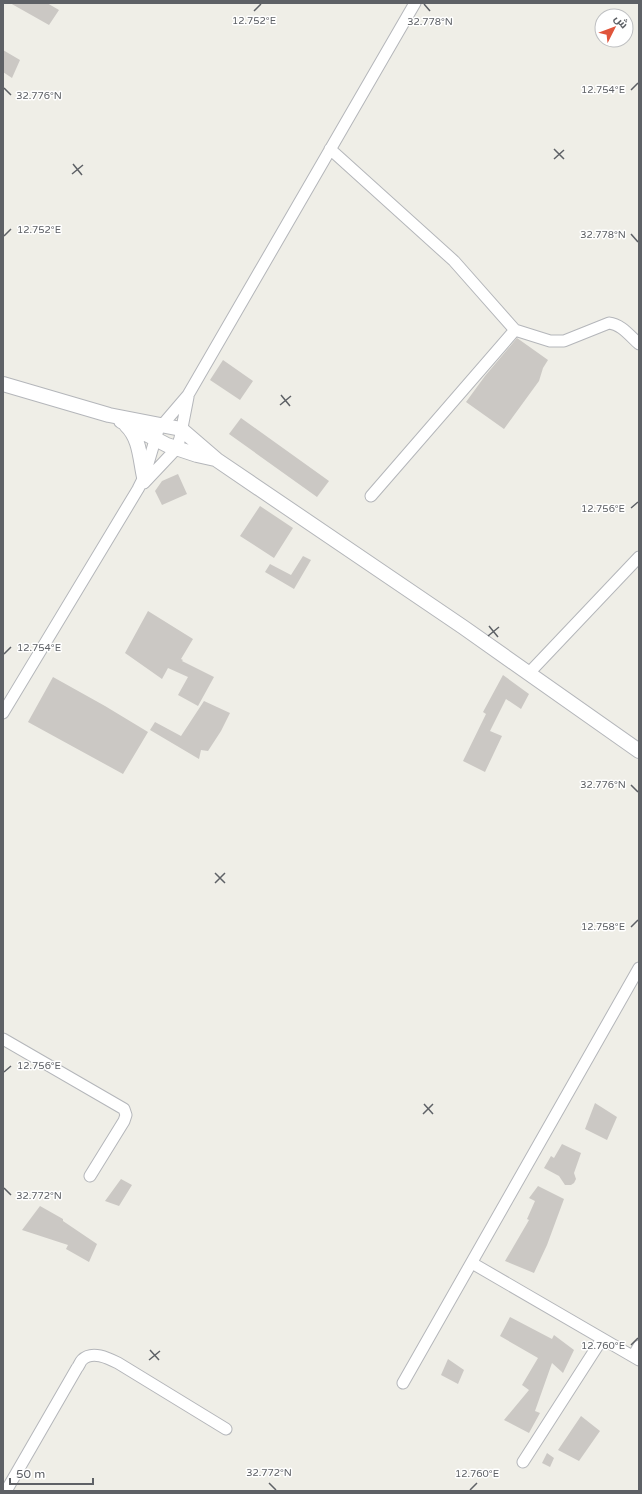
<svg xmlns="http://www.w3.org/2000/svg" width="642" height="1494" viewBox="0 0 642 1494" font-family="'Varela Round',Cairo,sans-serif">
	<rect width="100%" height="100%" fill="#efeee7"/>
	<path fill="#cbc8c4" d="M 10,3 L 47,3 L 59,10 L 49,25 Z
		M 3,50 L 20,60 L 12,78 L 3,72 Z
		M 517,338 L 548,360 L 543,368 L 539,381 L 504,429 L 466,402 L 485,376 Z
		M 223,360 L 253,381 L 240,400 L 210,380 Z
		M 241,418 L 329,481 L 317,497 L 229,434 Z
		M 178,474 L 187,494 L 162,505 L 155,491 L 162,481 Z
		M 260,506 L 293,528 L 274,558 L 240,536 Z
		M 303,556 L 311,560 L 294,589 L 265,572 L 270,564 L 291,575 Z
		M 148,611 L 193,639 L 181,659 L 183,660 L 182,661 L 214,677 L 198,706 L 178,695 L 188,677 L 168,668 L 162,679 L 125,653 Z
		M 503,675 L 529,694 L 521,709 L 506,699 L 490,731 L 502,736 L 485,772 L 463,761 L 486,714 L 483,712 Z
		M 53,677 L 105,706 L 148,732 L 123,774 L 28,722 Z
		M 204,701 L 230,713 L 221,731 L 208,751 L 201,750 L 199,759 L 150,730 L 155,722 L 181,736 Z
		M 595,1103 L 617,1117 L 607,1140 L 585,1129 Z
		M 562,1144 L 581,1153 L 574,1173 L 576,1179 L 574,1183 L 571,1185 L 565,1185 L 559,1176 L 544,1168 L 551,1156 L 554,1158 Z
		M 121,1179 L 132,1185 L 119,1206 L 105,1201 Z
		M 538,1186 L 564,1199 L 547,1245 L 534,1273 L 505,1261 L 529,1220 L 527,1219 L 535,1201 L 529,1198 Z
		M 40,1206 L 63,1219 L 63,1221 L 97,1244 L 89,1262 L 66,1249 L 68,1245 L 22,1230 Z
		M 510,1317 L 552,1339 L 554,1335 L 574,1350 L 563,1373 L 552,1363 L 535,1411 L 540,1413 L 529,1433 L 504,1420 L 529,1390 L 522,1385 L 538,1358 L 500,1336 Z
		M 448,1359 L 464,1370 L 458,1384 L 441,1375 Z
		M 581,1416 L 600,1431 L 579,1461 L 558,1450 Z
		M 547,1453 L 554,1458 L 550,1467 L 542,1463 Z"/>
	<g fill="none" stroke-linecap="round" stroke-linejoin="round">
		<defs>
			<path id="minor" d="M 330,149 L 454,261 L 515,330 L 371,496
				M 515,330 L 550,341 L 564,341 L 609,323 C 621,324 630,336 639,344
				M 144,483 L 177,448 L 180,438 L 188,397
				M 529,673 L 639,557
				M 3,713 L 138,489 L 144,477 L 158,430 L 188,395 L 415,3
				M 3,1039 L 124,1109 L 126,1115 L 124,1121 L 90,1176
				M 472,1263 L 639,1360
				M 633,1356 L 639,1346
				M 403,1383 L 639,968
				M 523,1462 L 602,1339
				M 6,1491 L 77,1368 C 79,1366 80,1362 82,1360 C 92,1350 108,1358 118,1363 L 226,1429"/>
			<path id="tertiary" d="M 3,384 L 109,415 L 181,429 L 217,460 L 463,627 L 639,751
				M 121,421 L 167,445 L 197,455 L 215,459
				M 126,425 C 140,438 140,459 144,477"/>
		</defs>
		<use href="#minor" stroke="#b4b6ba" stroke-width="13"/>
		<use href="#tertiary" stroke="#b4b6ba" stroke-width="16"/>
		<use href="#minor" stroke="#fff" stroke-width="11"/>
		<use href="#tertiary" stroke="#fff" stroke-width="14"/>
	</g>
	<path fill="none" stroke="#5e6166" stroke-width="1.5" d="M 424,4 L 430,11M 254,11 L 261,4M 4,88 L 11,95M 631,90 L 638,83M 554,149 L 564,159M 554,159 L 564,150M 73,164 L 82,175M 72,174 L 83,165M 631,234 L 638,242M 4,236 L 11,229M 281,395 L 290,406M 280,405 L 291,396M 631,508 L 638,502M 489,626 L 498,637M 488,636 L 499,627M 4,654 L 11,647M 631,785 L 638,792M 215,873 L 225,883M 215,883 L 225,873M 631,927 L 638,920M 4,1072 L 11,1066M 424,1104 L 433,1114M 423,1114 L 433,1104M 4,1188 L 11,1195M 631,1345 L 638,1338M 150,1350 L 159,1360M 149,1360 L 160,1351M 269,1483 L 276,1490M 470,1490 L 477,1483"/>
	<g font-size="10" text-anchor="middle" fill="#5e6166" stroke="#fff" stroke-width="3" stroke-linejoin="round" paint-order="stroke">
		<text x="254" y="24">12.752°E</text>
		<text x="430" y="25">32.778°N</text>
		<text x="603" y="93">12.754°E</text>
		<text x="39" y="99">32.776°N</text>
		<text x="39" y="233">12.752°E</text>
		<text x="603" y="238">32.778°N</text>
		<text x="603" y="512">12.756°E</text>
		<text x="39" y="651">12.754°E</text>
		<text x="603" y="788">32.776°N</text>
		<text x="603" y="930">12.758°E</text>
		<text x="39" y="1069">12.756°E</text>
		<text x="39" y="1199">32.772°N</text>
		<text x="603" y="1349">12.760°E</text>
		<text x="269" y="1476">32.772°N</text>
		<text x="477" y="1477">12.760°E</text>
	</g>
	<rect width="642" height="1494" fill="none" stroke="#5e6166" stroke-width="8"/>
	<g transform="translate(614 28) rotate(48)"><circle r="19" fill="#ffffff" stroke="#bfc0c2"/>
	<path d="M0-3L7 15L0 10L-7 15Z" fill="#e0553b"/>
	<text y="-6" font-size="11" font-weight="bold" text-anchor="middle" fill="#5e6166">ش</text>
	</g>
	<path d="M10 1478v6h83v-6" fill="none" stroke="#5e6166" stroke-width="2"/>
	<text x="16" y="1478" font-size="12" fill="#5e6166" stroke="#ffffff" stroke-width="3" paint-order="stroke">50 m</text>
</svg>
